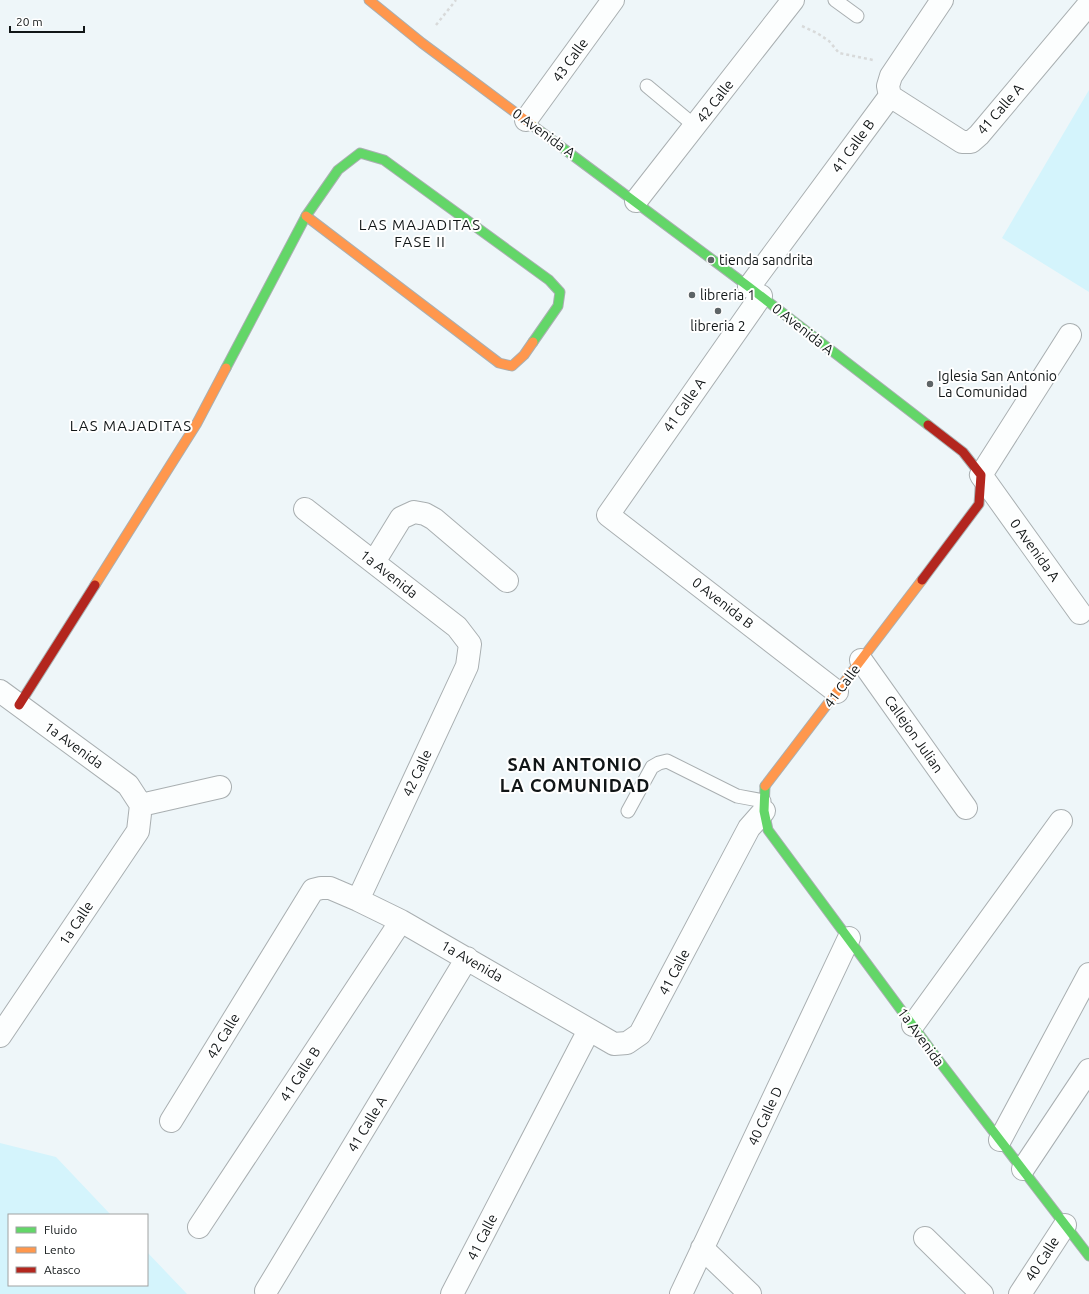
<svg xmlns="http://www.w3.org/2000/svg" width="1089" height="1294" viewBox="0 0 1089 1294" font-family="Ubuntu,sans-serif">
	<rect width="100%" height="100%" fill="#eef6f9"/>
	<path fill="#d4f4fc" d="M 1089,90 L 1089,292 L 1002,238 Z
		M 0,1143 L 56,1157 L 111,1215 L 9,1215 L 9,1285 L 147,1285 L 147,1252 L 187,1294 L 0,1294 Z"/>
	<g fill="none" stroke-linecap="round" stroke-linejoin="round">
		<defs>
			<path id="lane" d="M 835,0 L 857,16
				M 647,86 L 695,126
				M 628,811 L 652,767 L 659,763 L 667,761 L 737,796 L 764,801"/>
			<path id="street" d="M 890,96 L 962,142 L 971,142 L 979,135 L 1089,4
				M 526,120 L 613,0
				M 636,201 L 793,0
				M 749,287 L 890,96 L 888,86 L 891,76 L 942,0
				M 761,296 L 608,515 L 837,692
				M 1070,335 L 981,475 L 1080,613
				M 305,509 L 457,627 L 470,644 L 467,666 L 358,900
				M 374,562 L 401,518 L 414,512 L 425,514 L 434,519 L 507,581
				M 861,660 L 966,808
				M 0,691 L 128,785 L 141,805
				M 141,805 L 220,787
				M 913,1025 L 1061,821
				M 0,1036 L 138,831 L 141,805
				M 171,1121 L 313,890 L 321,888 L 330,888 L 358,900 L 401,921 L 614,1044 L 627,1043 L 640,1034 L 749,828 L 764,811
				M 1000,1140 L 1089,974
				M 1023,1169 L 1089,1070
				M 199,1227 L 401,921
				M 925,1238 L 982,1294
				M 702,1248 L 750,1294
				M 266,1291 L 467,958
				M 452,1294 L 589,1030
				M 681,1294 L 849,938
				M 1020,1294 L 1065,1225"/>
			<path id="fast" d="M 532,125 L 749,287 L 928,425
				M 226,368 L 306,216 L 338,170 L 360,153 L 384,160 L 549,280 L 560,292 L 558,306 L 533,342
				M 765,786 L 764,811 L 768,830 L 936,1057 L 1089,1256"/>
			<path id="slow" d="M 369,0 L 422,43 L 532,125
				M 306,216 L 499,363 L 512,366 L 524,355 L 533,342
				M 95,585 L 197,423 L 226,368
				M 765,786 L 922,580"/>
			<path id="jam" d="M 922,580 L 979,504 L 981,475 L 963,452 L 928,425
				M 19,705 L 95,585"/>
		</defs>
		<use href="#lane" stroke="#a9afb1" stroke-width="15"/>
		<use href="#street" stroke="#a9afb1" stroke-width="24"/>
		<use href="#fast" stroke="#a9afb1" stroke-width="11"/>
		<use href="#slow" stroke="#a9afb1" stroke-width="11"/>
		<use href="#jam" stroke="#a9afb1" stroke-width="11"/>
		<path stroke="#d8dada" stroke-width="2.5" stroke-dasharray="3 3" stroke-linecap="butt" d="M 436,25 L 456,0
			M 802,26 L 817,33 L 829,41 L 839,53 L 873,60"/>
		<use href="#lane" stroke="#fcfefe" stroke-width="13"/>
		<use href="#street" stroke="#fcfefe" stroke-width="22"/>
		<use href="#fast" stroke="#63d668" stroke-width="9"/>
		<use href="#slow" stroke="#ff974d" stroke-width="9"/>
		<use href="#jam" stroke="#b3261e" stroke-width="9"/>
	</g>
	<g fill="#5e6466" stroke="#fff" stroke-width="1.5">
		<circle cx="711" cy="260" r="4"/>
		<circle cx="692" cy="295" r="4"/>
		<circle cx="718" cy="311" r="4"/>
		<circle cx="930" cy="384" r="4"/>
	</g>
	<g text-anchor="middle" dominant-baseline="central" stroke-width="4" stroke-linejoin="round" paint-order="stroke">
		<g font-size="14" fill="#111617" stroke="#fff">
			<text transform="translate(570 60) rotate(-54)">43 Calle</text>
			<text transform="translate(715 101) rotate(-52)">42 Calle</text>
			<text transform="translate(1000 109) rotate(-49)">41 Calle A</text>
			<text transform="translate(544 133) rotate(36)">0 Avenida A</text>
			<text transform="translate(853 146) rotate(-54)">41 Calle B</text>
			<text transform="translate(803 329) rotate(38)">0 Avenida A</text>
			<text transform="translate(684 405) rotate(-55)">41 Calle A</text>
			<text transform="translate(1035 550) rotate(54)">0 Avenida A</text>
			<text transform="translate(389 574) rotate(38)">1a Avenida</text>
			<text transform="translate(723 603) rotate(38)">0 Avenida B</text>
			<text transform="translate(842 686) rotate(-53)">41 Calle</text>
			<text transform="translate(914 734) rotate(55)">Callejon Julian</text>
			<text transform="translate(74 745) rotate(36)">1a Avenida</text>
			<text transform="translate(417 773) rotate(-65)">42 Calle</text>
			<text transform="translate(76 923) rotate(-56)">1a Calle</text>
			<text transform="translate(472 961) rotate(30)">1a Avenida</text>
			<text transform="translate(674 972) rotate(-62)">41 Calle</text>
			<text transform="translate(223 1036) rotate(-59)">42 Calle</text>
			<text transform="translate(921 1037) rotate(54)">1a Avenida</text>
			<text transform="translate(300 1074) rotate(-57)">41 Calle B</text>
			<text transform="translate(765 1116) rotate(-65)">40 Calle D</text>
			<text transform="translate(367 1124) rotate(-59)">41 Calle A</text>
			<text transform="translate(482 1237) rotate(-63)">41 Calle</text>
			<text transform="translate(1042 1259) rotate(-57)">40 Calle</text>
		</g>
		<g font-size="14" fill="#111617" stroke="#fff" text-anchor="start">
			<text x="719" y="260">tienda sandrita</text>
			<text x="700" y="295">libreria 1</text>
			<text x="718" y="326" text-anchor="middle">libreria 2</text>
			<text x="938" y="376">Iglesia San Antonio<tspan x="938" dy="16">La Comunidad</tspan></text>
		</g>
		<g font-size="15" letter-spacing="1" fill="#111617" stroke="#fff">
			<text x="420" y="224">LAS MAJADITAS<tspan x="420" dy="17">FASE II</tspan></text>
			<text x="131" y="425">LAS MAJADITAS</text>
		</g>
		<g font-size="18" font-weight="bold" letter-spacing="1" fill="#111617" stroke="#fff">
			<text x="575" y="764">SAN ANTONIO<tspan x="575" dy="21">LA COMUNIDAD</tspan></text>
		</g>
	</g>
	<rect x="8" y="1214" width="140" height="72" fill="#ffffff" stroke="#a0a2a2"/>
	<rect x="16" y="1227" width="20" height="6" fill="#63d668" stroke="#a0a2a2"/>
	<text x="44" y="1234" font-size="12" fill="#111617">Fluido</text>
	<rect x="16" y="1247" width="20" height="6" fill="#ff974d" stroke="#a0a2a2"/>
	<text x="44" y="1254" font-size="12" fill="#111617">Lento</text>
	<rect x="16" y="1267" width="20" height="6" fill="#b3261e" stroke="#a0a2a2"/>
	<text x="44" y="1274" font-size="12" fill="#111617">Atasco</text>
	<path d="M10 26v6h74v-6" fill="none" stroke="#111617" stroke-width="2"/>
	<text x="16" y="26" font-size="12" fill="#111617" stroke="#ffffff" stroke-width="3" paint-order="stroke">20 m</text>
</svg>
